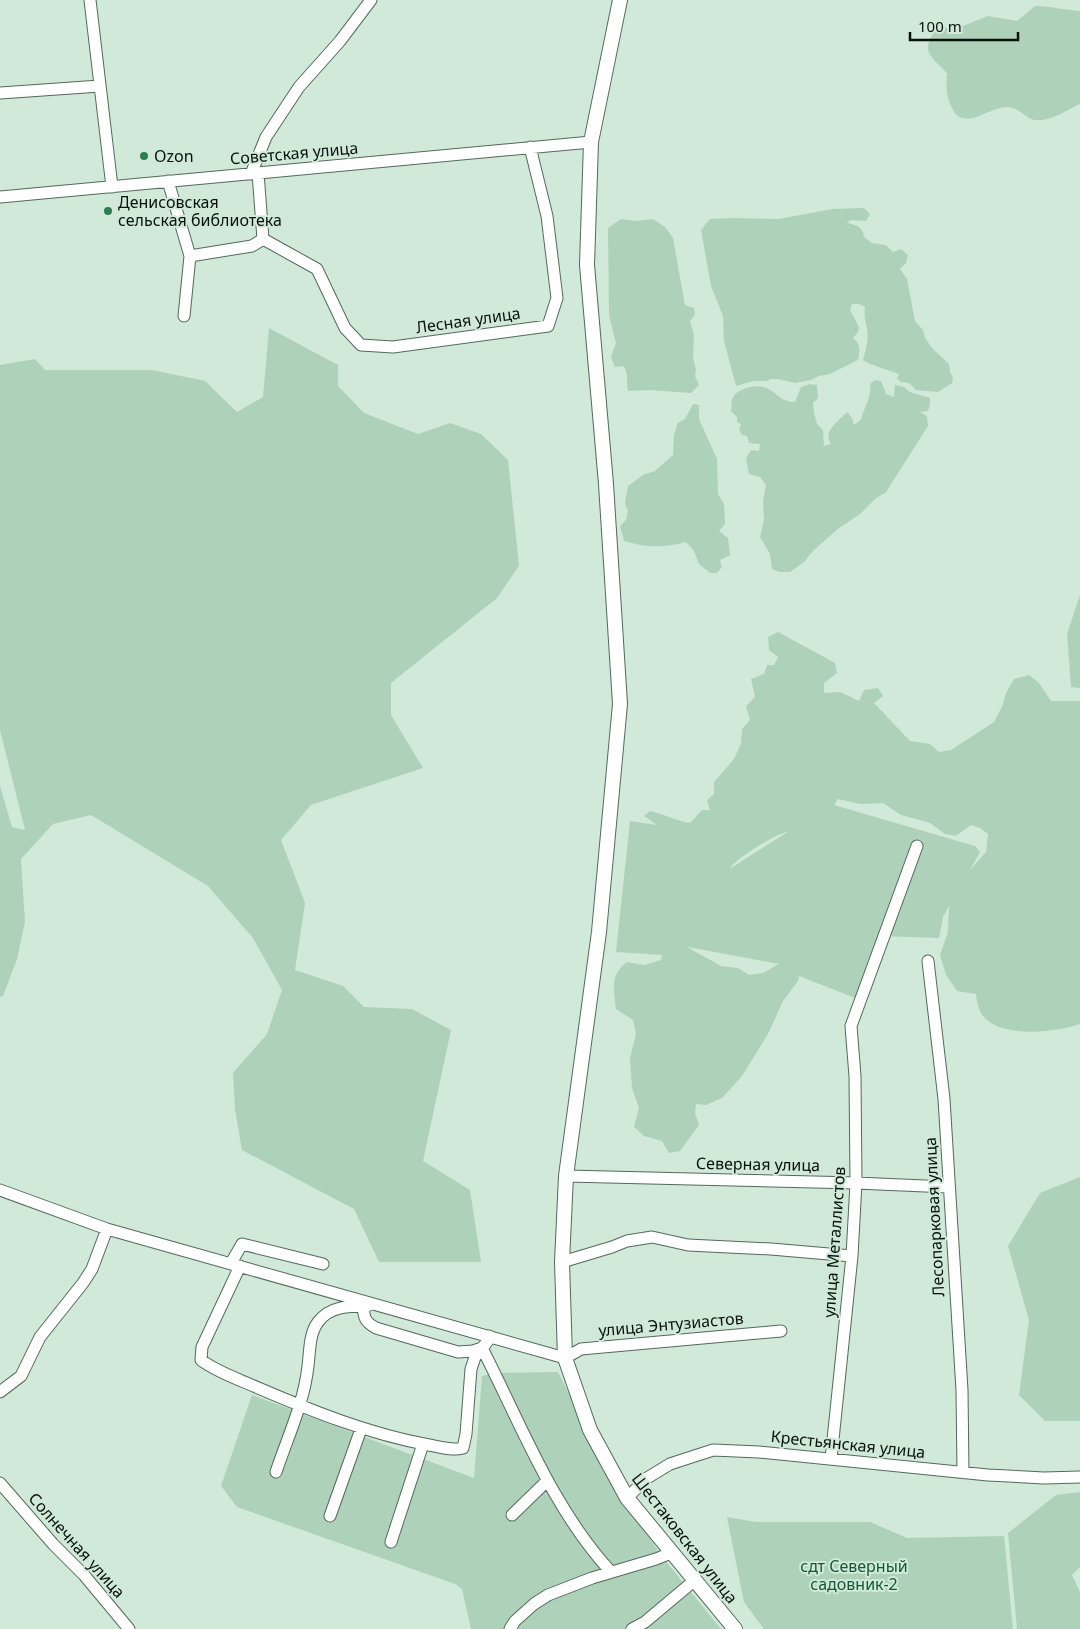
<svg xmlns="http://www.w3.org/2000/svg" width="1080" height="1629" viewBox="0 0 1080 1629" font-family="'Noto Sans',sans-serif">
	<rect width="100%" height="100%" fill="#d0e9d8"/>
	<path fill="#aed2b9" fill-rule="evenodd" d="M 1035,6 C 1050,6 1064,10 1080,11 L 1080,104 C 1067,110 1044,126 1029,118 C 1023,114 1017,108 1009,107 C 990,106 968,129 955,113 C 946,100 946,88 947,73 C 929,54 920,52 937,28 L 958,28 L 988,16 L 1017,21 Z
		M 864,208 L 870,214 L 866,221 L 851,220 L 847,223 C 857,225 863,227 864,237 L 872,243 L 886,245 L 893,252 L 901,249 L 908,255 L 906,263 L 900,269 L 907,279 L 915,321 L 923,330 L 925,338 L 932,348 L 949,364 L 950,372 L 953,378 L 952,383 L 938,392 L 916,390 L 909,383 L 901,382 L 897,378 L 899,374 C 887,369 874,367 863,360 C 866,350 869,338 867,328 C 865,320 864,315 865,307 L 859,304 L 852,304 L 850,310 L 859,327 L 858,332 L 853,338 C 861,345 860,350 858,360 L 830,374 L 819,376 L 811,380 L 795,383 L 778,379 L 771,379 L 767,381 L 753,381 L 736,386 L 724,341 L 723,316 L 711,286 L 701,230 L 710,219 L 733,218 L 779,219 L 832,209 Z
		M 621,219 L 637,221 L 653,219 L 665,227 L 673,238 L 685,305 L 694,308 L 695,315 L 690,321 L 694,335 L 693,357 L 696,370 L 695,376 L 699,385 L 691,393 L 650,390 L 628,391 C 626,381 629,375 624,366 L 615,367 L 611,357 L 616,343 L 609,315 L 608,228 Z
		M 269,328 L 338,365 L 338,386 L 364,413 L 418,434 L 450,423 L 481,434 L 508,460 L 519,566 L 497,598 L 391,683 L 391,715 L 423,768 L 311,805 L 281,840 L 305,903 L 295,970 L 343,986 L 364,1007 L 412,1009 L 451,1030 L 423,1161 L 470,1190 L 481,1262 L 379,1262 L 354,1209 L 242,1150 L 235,1109 L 233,1073 L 267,1034 L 282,990 L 253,938 L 208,886 L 91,815 L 53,824 L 21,859 L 25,922 L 17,959 L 3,996 L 0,997 L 0,786 L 12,827 L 25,830 L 0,730 L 0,365 L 35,359 L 45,370 L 152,370 L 205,381 L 237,412 L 263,397 Z
		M 875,380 L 881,381 L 886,394 L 894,397 L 895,385 L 904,387 L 910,392 L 930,398 L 930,405 L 928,411 L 920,412 L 927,416 L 928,426 L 886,492 L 875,499 L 860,514 L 839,528 L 813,551 L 804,562 L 790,572 L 780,572 L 772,569 L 770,554 L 760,537 L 764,520 L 763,500 L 766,485 L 760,477 L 749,474 L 746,458 L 751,450 L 759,451 L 760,444 L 749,443 L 747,436 L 742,435 L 739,430 L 741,424 L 737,422 L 737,417 L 731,411 C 732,407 731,403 732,399 C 736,389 753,384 763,387 C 776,390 779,402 795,402 L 801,387 L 810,384 L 817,385 L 818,398 L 813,403 L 814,413 L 817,424 L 823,430 L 824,446 L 831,444 C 822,431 839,421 847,412 L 852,418 L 854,425 L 861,420 C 864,407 872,397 870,384 Z
		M 693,404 L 699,405 L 699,419 L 717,459 L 718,494 L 724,504 L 725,524 L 719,531 L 728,538 L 730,555 L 720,560 L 722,567 L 717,573 L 710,573 L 699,564 L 694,551 L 686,542 C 663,548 648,548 624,541 L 620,526 L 626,520 L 628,511 L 625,503 L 628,486 L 643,475 L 655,471 L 673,455 L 674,435 L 678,423 L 685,419 Z
		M 1080,595 L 1080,688 L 1071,687 L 1067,634 Z
		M 778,632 L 835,663 L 837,673 L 824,683 L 824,693 L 840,692 L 859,701 L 864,690 L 878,688 L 883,696 L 874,703 L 910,741 L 930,744 L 939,752 L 951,750 L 994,722 L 1002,707 L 1006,693 L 1014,679 L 1029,675 L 1039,683 L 1051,701 L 1080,701 L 1080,1024 C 1056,1032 1006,1038 986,1019 C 979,1013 977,1003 976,994 L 957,991 L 946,975 L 940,955 L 948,932 L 949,906 L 943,917 L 939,938 L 880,936 L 855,998 L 799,976 L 798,981 L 783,1001 L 768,1034 L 742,1076 L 722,1098 L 706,1105 L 696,1104 L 695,1113 L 699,1125 L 680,1151 L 669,1153 L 662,1141 L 644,1136 L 634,1127 L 639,1108 L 632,1088 L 630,1058 L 636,1034 L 633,1020 L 616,1009 C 614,989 609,976 627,962 L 644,965 L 661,960 L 662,955 L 616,952 L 630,821 L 657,825 L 644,816 L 650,811 C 664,814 676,821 690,823 L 702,810 L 710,810 L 707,800 L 714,794 L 714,782 L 734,759 L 741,744 L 742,729 L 750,720 L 746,706 L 755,697 L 751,679 L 764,674 L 767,665 L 774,665 L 778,657 L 769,650 L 768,637 ZM 838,799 L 861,804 L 883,803 L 901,815 L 930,823 L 945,834 L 956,836 L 971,825 L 980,828 L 988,834 L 986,852 L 970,870 L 980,852 L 975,846 L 834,805 ZM 789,831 L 731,868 L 730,868 C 741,855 774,835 789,831 ZM 687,947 L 688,947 L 779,964 L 763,973 L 749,975 L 738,968 L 721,966 Z
		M 1080,1177 L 1080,1421 L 1045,1421 L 1019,1395 L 1029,1320 L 1008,1246 L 1040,1193 Z
		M 558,1372 L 623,1500 L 664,1559 L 721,1629 L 471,1629 L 462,1589 L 455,1584 L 237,1507 L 221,1486 L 252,1395 L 474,1478 L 482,1376 L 494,1373 Z
		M 1080,1492 L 1080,1567 L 1072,1575 L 1080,1592 L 1080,1629 L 1017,1629 L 1008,1533 L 1056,1495 Z
		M 727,1517 L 756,1522 L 870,1522 L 907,1538 L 1004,1536 L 1013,1629 L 764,1629 L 744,1602 Z"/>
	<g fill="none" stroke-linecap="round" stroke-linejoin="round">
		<defs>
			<path id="minor" d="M 90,0 L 112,187
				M 0,93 L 100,86
				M 251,174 L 266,137 L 299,87 L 340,41 L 371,0
				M 168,181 L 190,256 L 184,316
				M 0,197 L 591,142
				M 263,239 L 317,269 L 345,328 L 361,345 L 393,347 L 548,326 L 557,298 L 547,216 L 530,147
				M 190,256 L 252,246 L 263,239 L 258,173
				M 928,961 L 944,1099 L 962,1390 L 963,1472
				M 566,1176 L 856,1183 L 948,1187
				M 0,1190 L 107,1229 L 565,1358 L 581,1349 L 781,1331
				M 562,1262 L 612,1247 L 627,1241 L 652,1237 L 688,1245 L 771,1249 L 852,1256
				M 231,1263 L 242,1244 L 323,1264
				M 240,1266 L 202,1347 L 201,1360 C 217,1372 238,1379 256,1387 C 312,1411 369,1434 429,1445 C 440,1447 453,1451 463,1448 L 466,1434 L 471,1369 L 475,1357 L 487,1342 L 489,1336
				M 363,1306 C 364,1318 365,1322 376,1328 L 458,1352 L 473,1351 L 482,1348 C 521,1424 552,1508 611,1572
				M 0,1392 L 21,1376 L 40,1337 L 83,1283 L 92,1269 L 107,1229
				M 831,1459 L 852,1256 L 856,1183 L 855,1076 L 851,1026 L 917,846
				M 276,1472 C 288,1436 304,1403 308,1366 C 310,1351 309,1334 318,1322 C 330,1306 349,1306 367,1306
				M 0,1483 L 53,1544 L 84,1575 L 129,1629
				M 627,1498 L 647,1478 L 670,1464 L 713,1450 L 759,1452 L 988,1475 L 1044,1478 L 1080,1477
				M 512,1515 L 547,1481
				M 330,1516 L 361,1429
				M 391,1542 L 423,1444
				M 510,1629 L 515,1621 L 534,1604 L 548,1595 L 592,1578 L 656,1559 L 666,1555 L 670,1550
				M 632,1629 L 645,1622 L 695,1580"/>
			<path id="major" d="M 620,0 L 591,142 L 587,265 L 606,484 L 620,704 L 599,932 L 566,1176 L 562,1262 L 565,1358 L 590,1430 L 627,1498 L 735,1629"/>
		</defs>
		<use href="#minor" stroke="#54695b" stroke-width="13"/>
		<use href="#major" stroke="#54695b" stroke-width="16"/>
		<use href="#minor" stroke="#fff" stroke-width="11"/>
		<use href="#major" stroke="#fff" stroke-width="14"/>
	</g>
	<g fill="#2b7e50" stroke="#d0e9d8" stroke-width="2">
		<circle cx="144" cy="156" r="5"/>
		<circle cx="108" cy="211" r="5"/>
	</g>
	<g text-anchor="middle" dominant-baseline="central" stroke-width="4" stroke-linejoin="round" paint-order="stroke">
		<g font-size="16" fill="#08110b" stroke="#d0e9d8">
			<text transform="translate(294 153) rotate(-5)">Советская улица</text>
			<text transform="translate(468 320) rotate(-8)">Лесная улица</text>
			<text transform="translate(758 1164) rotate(1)">Северная улица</text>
			<text transform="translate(934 1217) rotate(-93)">Лесопарковая улица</text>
			<text transform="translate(834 1242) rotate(-86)">улица Металлистов</text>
			<text transform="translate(671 1324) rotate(-5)">улица Энтузиастов</text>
			<text transform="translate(848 1444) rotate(6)">Крестьянская улица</text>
			<text transform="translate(685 1538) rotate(52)">Шестаковская улица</text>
			<text transform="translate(77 1545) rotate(48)">Солнечная улица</text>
		</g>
		<g font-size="16" fill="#08110b" stroke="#d0e9d8" text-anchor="start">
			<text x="154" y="156">Ozon</text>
			<text x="118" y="202">Денисовская<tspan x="118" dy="18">сельская библиотека</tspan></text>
		</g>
		<g font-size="16" fill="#135834" stroke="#d0e9d8">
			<text x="854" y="1566">сдт Северный<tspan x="854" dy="18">садовник-2</tspan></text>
		</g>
	</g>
	<path d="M910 32v8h108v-8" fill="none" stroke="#08110b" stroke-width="2.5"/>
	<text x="918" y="32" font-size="15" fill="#08110b" stroke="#d0e9d8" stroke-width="4" paint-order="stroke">100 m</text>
</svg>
